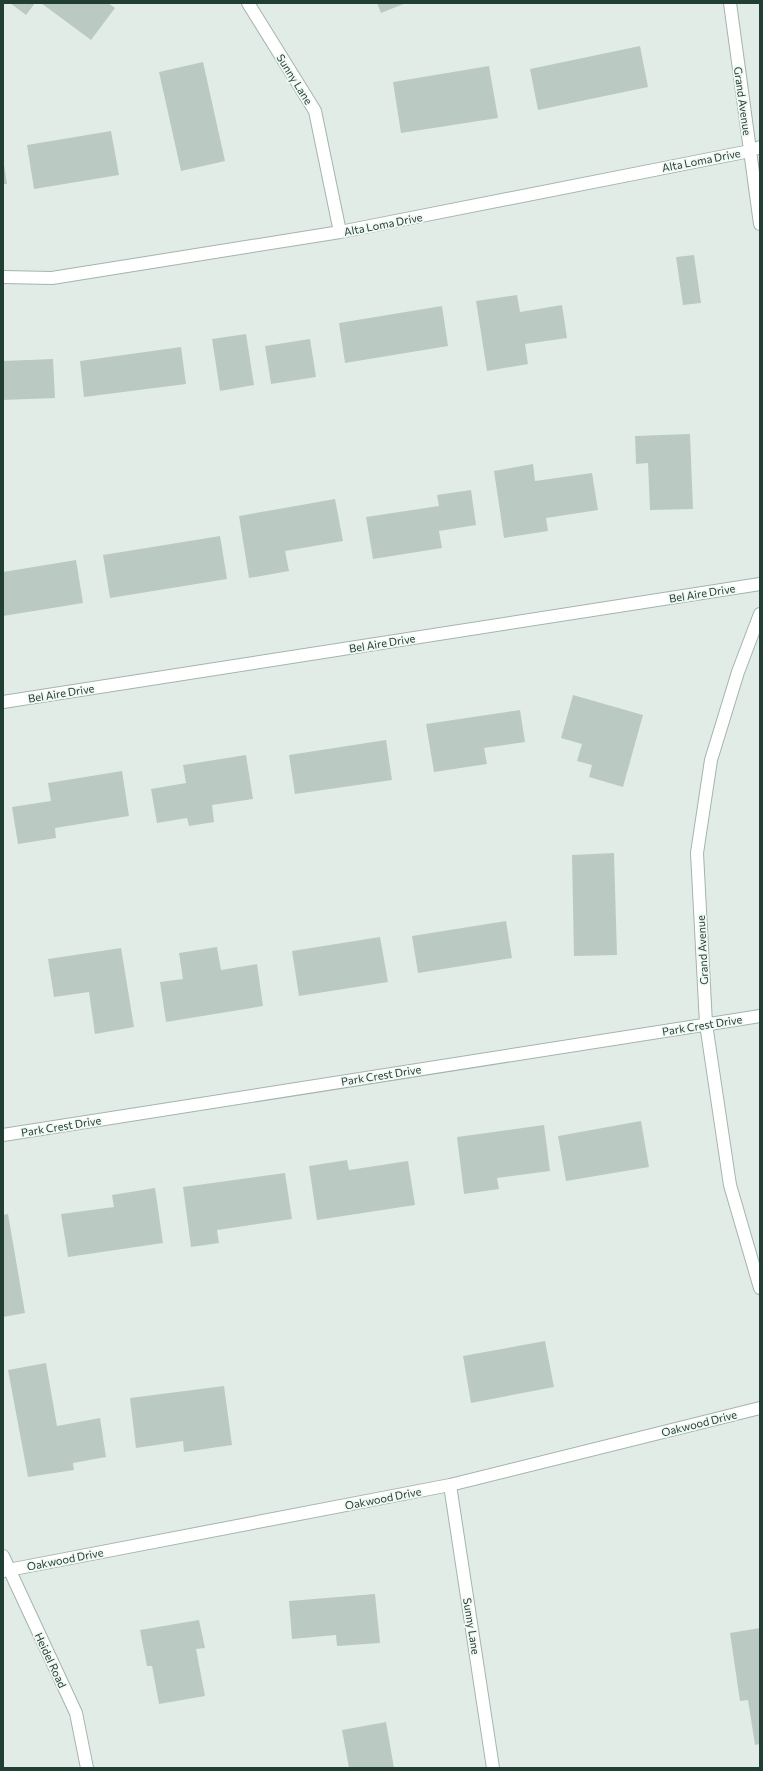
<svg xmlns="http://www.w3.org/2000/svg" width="763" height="1771" viewBox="0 0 763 1771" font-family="Commissioner,sans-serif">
	<rect width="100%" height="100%" fill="#e2ece7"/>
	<path fill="#bacac2" d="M 10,3 L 35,3 L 26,15 Z
		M 41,3 L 108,3 L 115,8 L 91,40 Z
		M 377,3 L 406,3 L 381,13 Z
		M 640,46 L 648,87 L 538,110 L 530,69 Z
		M 203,62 L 225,161 L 181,171 L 159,72 Z
		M 489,66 L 498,118 L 401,133 L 393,82 Z
		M 111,131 L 119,175 L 34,189 L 27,145 Z
		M 3,158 L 7,184 L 3,184 Z
		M 694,255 L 701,303 L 683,305 L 676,257 Z
		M 517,295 L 520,312 L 562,305 L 567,338 L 525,344 L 528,364 L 487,371 L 476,301 Z
		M 442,306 L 448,346 L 345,363 L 339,323 Z
		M 246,334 L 254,385 L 220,391 L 212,339 Z
		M 310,339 L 316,377 L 271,384 L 265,346 Z
		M 181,347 L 186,384 L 84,397 L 80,361 Z
		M 53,359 L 55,398 L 3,400 L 3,361 Z
		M 690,434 L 693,509 L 650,510 L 648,463 L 636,464 L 635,436 Z
		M 533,464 L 535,481 L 592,473 L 598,510 L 546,518 L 548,531 L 504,538 L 494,471 Z
		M 471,490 L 476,525 L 439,531 L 442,548 L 373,559 L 366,517 L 439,506 L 437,495 Z
		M 335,499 L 343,541 L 285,551 L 289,571 L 249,578 L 239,516 Z
		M 220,536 L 227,579 L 110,598 L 103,555 Z
		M 76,560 L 83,603 L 3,616 L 3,572 Z
		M 573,695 L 643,715 L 623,787 L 589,777 L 592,765 L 577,761 L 582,744 L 561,738 Z
		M 520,710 L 525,742 L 484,748 L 487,764 L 434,772 L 426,724 Z
		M 386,740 L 392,780 L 295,794 L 289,755 Z
		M 246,755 L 253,799 L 212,805 L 214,822 L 189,826 L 187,818 L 157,823 L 151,789 L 186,783 L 183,765 Z
		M 122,771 L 129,816 L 55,828 L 56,838 L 18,844 L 12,807 L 51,801 L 48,783 Z
		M 614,853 L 617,955 L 574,956 L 572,855 Z
		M 506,921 L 512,958 L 418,973 L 412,936 Z
		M 380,937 L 388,982 L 299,996 L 292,951 Z
		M 217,947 L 221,970 L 257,964 L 263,1006 L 166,1022 L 160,982 L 183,979 L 179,953 Z
		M 121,948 L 134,1027 L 95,1034 L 89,992 L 54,997 L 48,959 Z
		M 641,1121 L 649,1167 L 566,1181 L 558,1136 Z
		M 544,1125 L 550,1171 L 497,1178 L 499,1189 L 464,1194 L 457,1137 Z
		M 347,1160 L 349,1170 L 408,1161 L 415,1205 L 317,1220 L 309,1166 Z
		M 285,1173 L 292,1219 L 217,1230 L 219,1243 L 191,1247 L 183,1187 Z
		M 155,1188 L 163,1243 L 68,1257 L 61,1214 L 114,1207 L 112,1195 Z
		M 8,1214 L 25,1313 L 3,1317 L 3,1215 Z
		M 545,1341 L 554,1387 L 471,1403 L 463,1356 Z
		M 46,1363 L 57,1426 L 100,1418 L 106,1457 L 73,1463 L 74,1470 L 28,1477 L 8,1370 Z
		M 224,1386 L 232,1445 L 184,1452 L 183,1441 L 136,1448 L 130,1398 Z
		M 375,1594 L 380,1643 L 337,1646 L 336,1635 L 292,1639 L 289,1601 Z
		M 199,1620 L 205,1648 L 196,1649 L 205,1696 L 159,1704 L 152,1666 L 147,1666 L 140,1630 Z
		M 760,1628 L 760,1744 L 755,1745 L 748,1700 L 740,1701 L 730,1633 Z
		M 386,1722 L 394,1768 L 349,1768 L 342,1730 Z"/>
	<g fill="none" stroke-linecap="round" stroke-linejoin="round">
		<defs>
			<path id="minor" d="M 248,3 L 315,111 L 340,232
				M 730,3 L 760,224
				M 3,277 L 52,278 L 340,232 L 750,151 L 760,147
				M 760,614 L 738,672 L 711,760 L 697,853 L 706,1024 L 730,1185 L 760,1288
				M 3,702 L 760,584
				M 3,1135 L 760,1016
				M 450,1485 L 493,1768
				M 3,1556 L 76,1713 L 87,1768
				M 3,1571 L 450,1485 L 760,1408"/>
		</defs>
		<use href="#minor" stroke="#a4b4ae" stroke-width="14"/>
		<use href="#minor" stroke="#fff" stroke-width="12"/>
	</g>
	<g text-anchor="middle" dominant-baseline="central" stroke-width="3.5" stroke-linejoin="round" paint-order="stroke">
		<g font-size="11" fill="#213e34" stroke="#f2f9f5">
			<text transform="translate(295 79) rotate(58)">Sunny Lane</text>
			<text transform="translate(743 101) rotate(82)">Grand Avenue</text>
			<text transform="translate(701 160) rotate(-11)">Alta Loma Drive</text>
			<text transform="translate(383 224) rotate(-11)">Alta Loma Drive</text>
			<text transform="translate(702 593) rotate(-9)">Bel Aire Drive</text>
			<text transform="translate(382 643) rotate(-9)">Bel Aire Drive</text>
			<text transform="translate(61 693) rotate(-9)">Bel Aire Drive</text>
			<text transform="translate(702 950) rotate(-93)">Grand Avenue</text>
			<text transform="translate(702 1025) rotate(-9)">Park Crest Drive</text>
			<text transform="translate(381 1075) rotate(-9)">Park Crest Drive</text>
			<text transform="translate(61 1126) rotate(-9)">Park Crest Drive</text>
			<text transform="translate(699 1423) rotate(-14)">Oakwood Drive</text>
			<text transform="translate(383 1498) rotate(-11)">Oakwood Drive</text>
			<text transform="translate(65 1559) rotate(-11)">Oakwood Drive</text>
			<text transform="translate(472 1626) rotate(81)">Sunny Lane</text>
			<text transform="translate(51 1660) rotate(65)">Heidel Road</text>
		</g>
	</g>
	<rect width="763" height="1771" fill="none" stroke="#213e34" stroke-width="8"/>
</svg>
